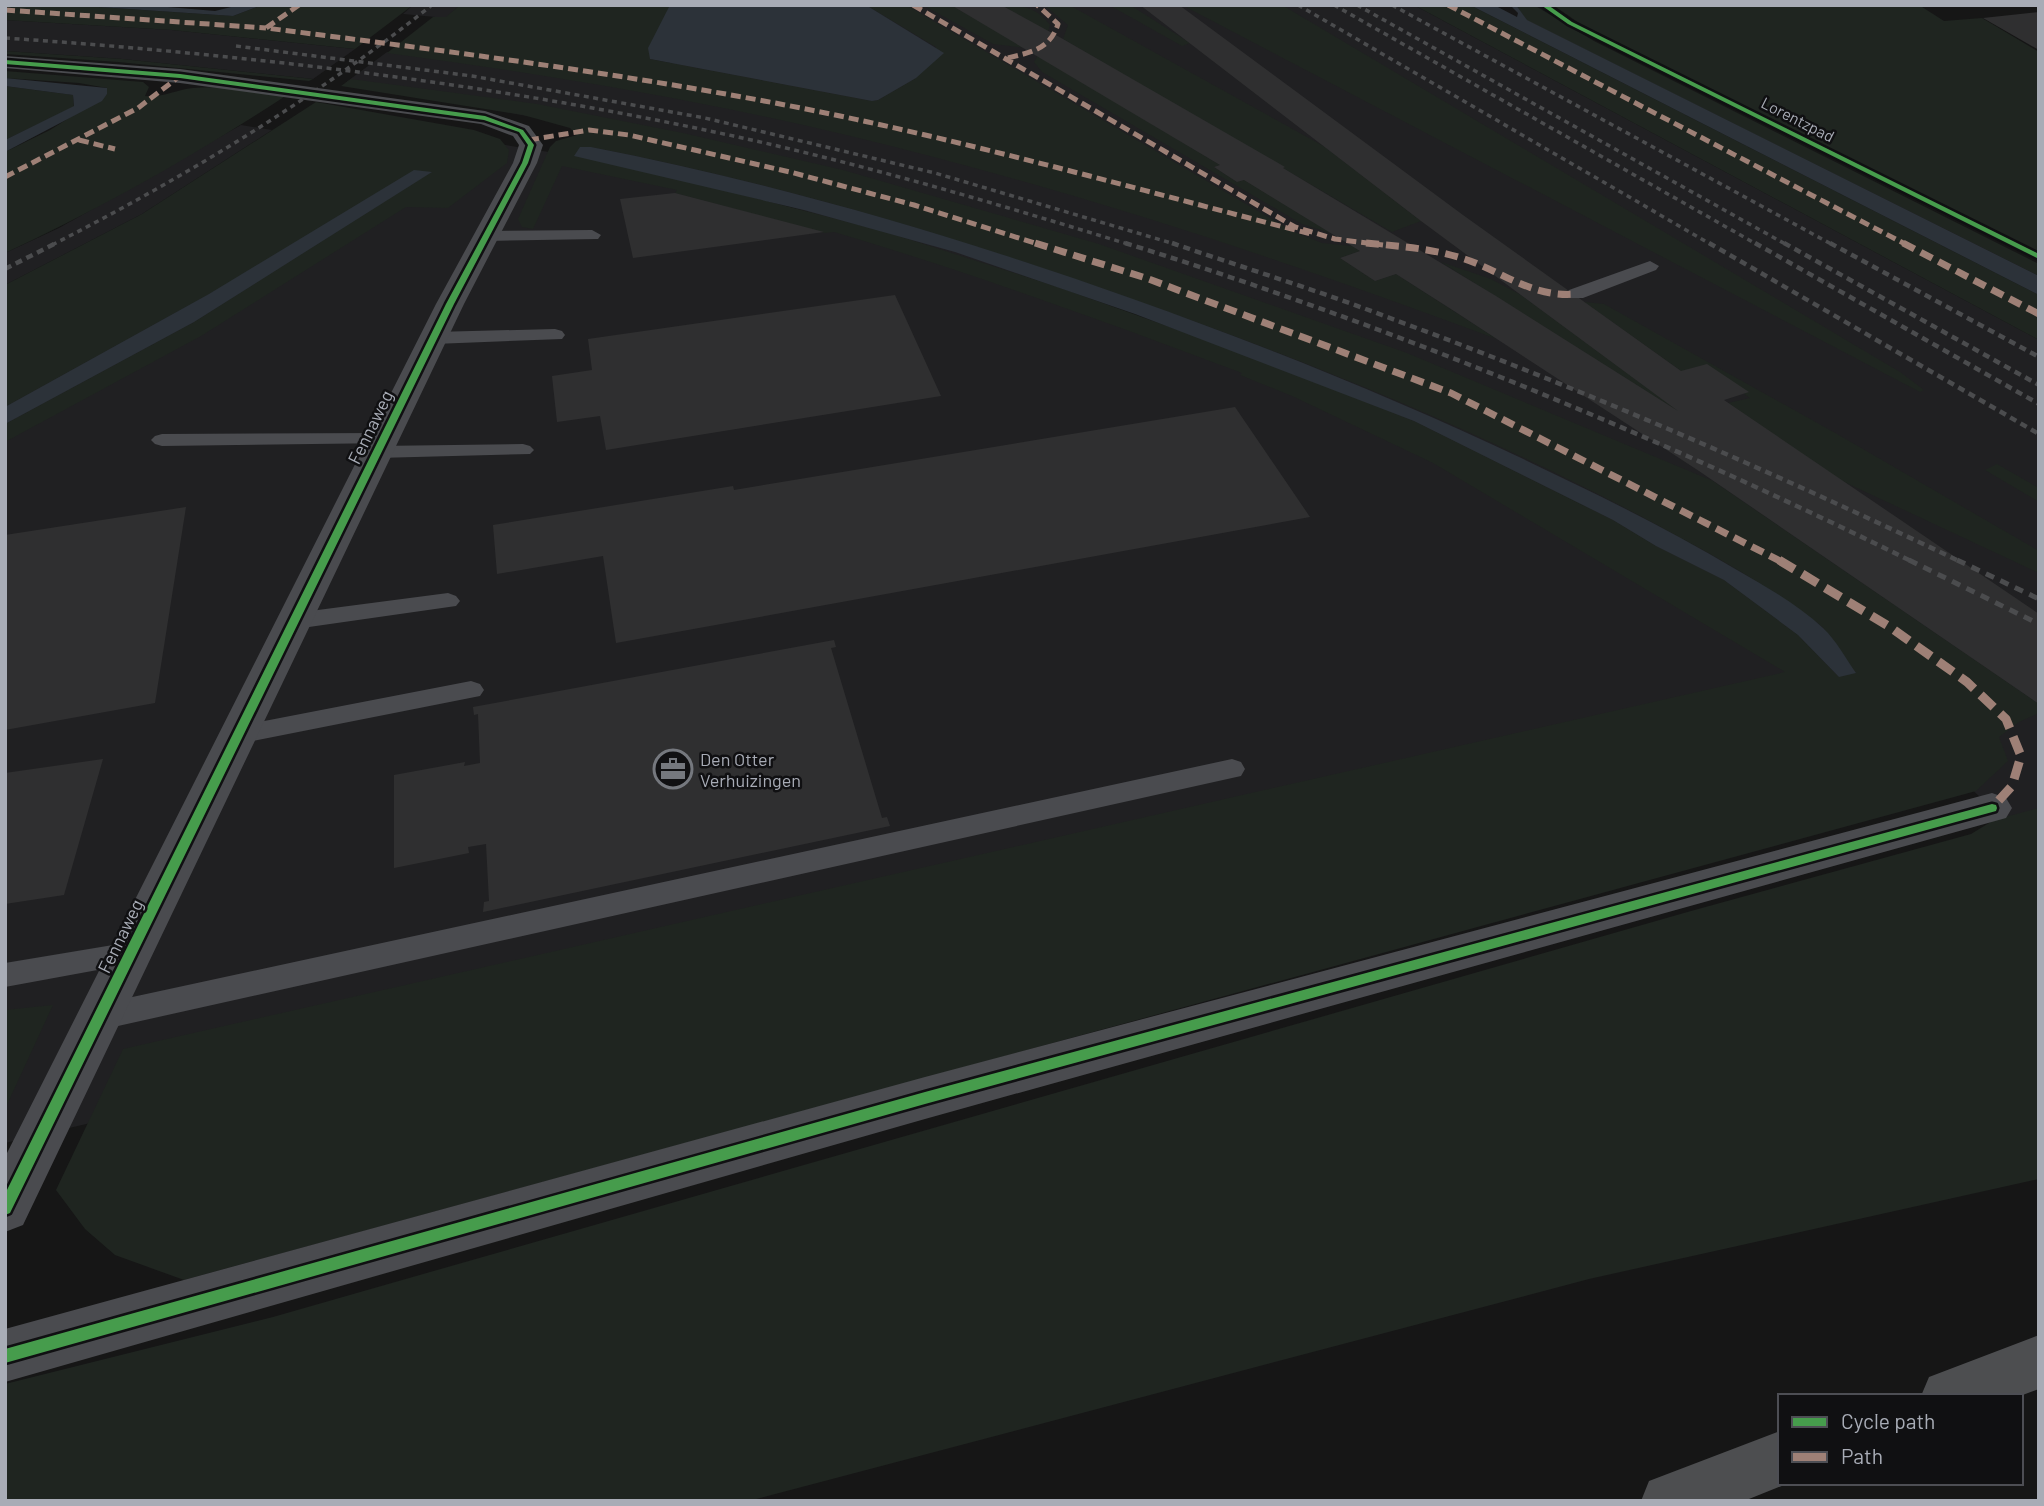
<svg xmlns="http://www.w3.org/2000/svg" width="2044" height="1506" viewBox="0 0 2044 1506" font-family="Barlow,sans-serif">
	<rect width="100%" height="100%" fill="#161616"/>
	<path fill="#202022" d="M 413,5 L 460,5 L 446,18 L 403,14 Z
		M 866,5 L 1414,5 L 2039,340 L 2039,826 L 2003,825 L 1992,808 L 1879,704 L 5,1143 L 5,356 L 468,139 L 574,156 L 709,186 L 1234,350 L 1275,352 L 591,147 L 566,123 L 345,83 L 387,52 L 620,65 L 943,53 Z
		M 5,20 L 172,30 L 355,49 L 313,79 L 122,59 L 5,51 Z
		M 241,125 L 272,130 L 142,214 L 5,285 L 5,253 L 59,228 Z"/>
	<path fill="#1f2520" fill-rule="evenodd" d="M 5,5 L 69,5 L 233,16 L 262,5 L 418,5 L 413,5 L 355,49 L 172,30 L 5,20 Z
		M 460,5 L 670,5 L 650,59 L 872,101 L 878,100 L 916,78 L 936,47 L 866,5 L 906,5 L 1294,232 L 1322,243 L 1352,246 L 1360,251 L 1340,258 L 1375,281 L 1396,274 L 1497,339 C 1309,269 1119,205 926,155 C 749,108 568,77 387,53 L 433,17 L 446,17 Z
		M 923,5 L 951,5 L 1026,48 L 993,44 Z
		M 1001,5 C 1022,5 1037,7 1050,25 L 1048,32 Z
		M 1044,5 L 1069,5 L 1325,147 L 1421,221 L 1392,232 L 1063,39 L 1068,25 Z
		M 1109,5 L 1130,5 L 1190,43 L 1182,46 Z
		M 1182,5 L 1282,5 L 1900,372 L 1924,390 L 1920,392 Z
		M 1414,5 L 1470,5 L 2039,295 L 2039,340 Z
		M 1516,5 L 1534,5 L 1594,41 L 2039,264 L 2039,276 L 1526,20 Z
		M 1553,5 L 1919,5 L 1944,21 L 1982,18 L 2039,52 L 2039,252 L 1687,78 L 1579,23 Z
		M 5,51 L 122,59 L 313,79 L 309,81 L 118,62 L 5,54 Z
		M 1038,55 L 1220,165 L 1214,167 L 1237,182 L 1244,180 L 1333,234 L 1302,224 L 1042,72 L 1034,62 Z
		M 5,71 L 143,82 L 149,87 L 145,96 C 162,98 175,90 193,88 C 224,85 256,91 287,95 C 197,154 102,208 5,253 L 5,152 L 50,130 L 107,94 L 107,88 L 79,83 L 5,78 Z
		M 351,79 L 537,104 L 683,133 L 843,170 L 1099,244 L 1407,353 L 1713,481 L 2039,704 L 2039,713 L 2019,722 L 1999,737 L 2008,761 L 1976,791 L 184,1280 L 115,1255 L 85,1229 L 56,1190 L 123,1049 L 1785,672 L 1433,463 L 1292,396 L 1240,375 L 1242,373 C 1107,322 972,273 834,232 L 825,233 L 675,193 L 677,190 L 562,166 L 533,229 L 522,227 L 518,219 L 550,147 L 556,141 L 577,135 L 570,128 L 523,115 L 341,86 ZM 591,147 C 782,184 967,240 1151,306 C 1332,370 1511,444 1679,537 C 1722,560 1764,584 1803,613 C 1809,618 1821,624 1825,630 C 1832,639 1835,665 1839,677 L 1798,635 L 1724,580 L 1656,546 L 1613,520 L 1414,421 L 1234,350 L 1058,287 L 886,232 L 709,186 Z
		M 5,86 L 73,95 L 74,107 L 5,140 Z
		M 316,102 L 474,130 L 500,139 L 509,150 L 507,163 L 448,208 L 406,207 L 201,336 L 5,442 L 5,424 L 194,322 L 431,172 L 5,407 L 5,285 L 142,214 Z
		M 1441,262 L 1491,279 L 1521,295 L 1687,417 Z
		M 1584,302 L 1604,304 L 1837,434 L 2039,551 L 2039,573 L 1840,480 L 1728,403 L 1750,398 L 1711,370 L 1688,376 Z
		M 1997,464 L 2039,488 L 2039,502 L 1985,470 Z
		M 2039,808 L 2039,1179 L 1589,1279 L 749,1501 L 5,1501 L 5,1384 L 273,1317 L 1691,911 L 1971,834 L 1994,820 Z
		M 53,1005 L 5,1109 L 5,1010 Z"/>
	<path fill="#2c3239" d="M 69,5 L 144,5 L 215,11 L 239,5 L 262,5 L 233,16 Z
		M 670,5 L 866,5 L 944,53 L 916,78 L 878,100 L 872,101 L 650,59 L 648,48 Z
		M 1470,5 L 1494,5 L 1517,17 L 1518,13 L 1510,5 L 1516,5 L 1527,20 L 2039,276 L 2039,295 Z
		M 5,78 L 107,88 L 107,94 L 102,101 L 5,152 L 5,140 L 74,106 L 73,95 L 5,86 Z
		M 580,147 L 591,147 C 776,183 956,236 1133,299 C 1285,353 1433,414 1577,485 C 1631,511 1685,539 1737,570 C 1767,587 1798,605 1823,628 C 1836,640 1846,659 1856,673 L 1839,677 L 1798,635 L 1724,580 L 1656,546 L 1613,520 L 1414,421 L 1135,314 L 955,252 L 804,210 L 574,156 Z
		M 414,170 L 432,172 L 194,322 L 5,424 L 5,407 L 209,294 Z"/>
	<path fill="#2f2f30" d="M 951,5 L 1001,5 L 1063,39 L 1285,167 L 1283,168 L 1496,296 L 1678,411 L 1421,221 L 1140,5 L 1179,5 L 1463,215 L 1681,371 L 1707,364 L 1749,392 L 1724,400 L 2039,614 L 2039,704 L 1699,471 L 1454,311 L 1396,274 L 1375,281 L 1340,258 L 1360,251 L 1244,180 L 1237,182 L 1214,167 L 1220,165 Z
		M 2039,12 L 2039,50 L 1983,18 Z
		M 675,193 L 824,232 L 633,258 L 620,199 Z
		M 895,295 L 941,396 L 606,450 L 600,416 L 557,422 L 552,376 L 592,370 L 588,339 Z
		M 1235,407 L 1310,517 L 616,643 L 603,556 L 497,574 L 493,525 L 733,486 L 734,490 Z
		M 186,507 L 155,703 L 5,730 L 5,535 Z
		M 834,640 L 836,647 L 831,648 L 882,818 L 887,817 L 890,826 L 483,912 L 484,902 L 489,901 L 486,844 L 468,847 L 469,853 L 394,868 L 394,775 L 465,762 L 464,766 L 480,763 L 478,714 L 474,715 L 473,707 Z
		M 103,759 L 64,895 L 5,904 L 5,773 Z"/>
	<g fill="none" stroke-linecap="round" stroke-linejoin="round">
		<path fill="#4a4b4f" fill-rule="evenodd" d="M 592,230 L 601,235 L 598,239 L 487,241 L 478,236 L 487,231 Z
			M 1650,261 L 1659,266 L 1656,270 L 1583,298 L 1569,298 L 1567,294 L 1569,290 Z
			M 555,329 L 562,331 L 565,335 L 562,339 L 434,344 L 424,338 L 434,332 Z
			M 384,433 L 391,435 L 395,439 L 391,443 L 162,446 L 155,444 L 151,440 L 155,436 L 162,434 Z
			M 523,444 L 530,446 L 534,450 L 530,454 L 377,458 L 369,457 L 366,452 L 369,447 L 377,446 Z
			M 448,593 L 456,596 L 460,601 L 456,606 L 295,629 L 286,627 L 283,621 L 286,615 L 295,613 Z
			M 471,681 L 480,684 L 484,690 L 480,696 L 238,744 L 229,742 L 225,735 L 229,728 L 238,726 Z
			M 1232,759 L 1241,762 L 1245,769 L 1241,776 L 100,1030 L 89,1026 L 85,1017 L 89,1008 L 100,1004 Z
			M 131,942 L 141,946 L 146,954 L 141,962 L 5,987 L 5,963 Z"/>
		<path fill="#4a4b4f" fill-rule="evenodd" d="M 5,56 L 180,69 L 485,111 L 529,126 L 543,145 L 537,163 L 464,304 L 23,1225 L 5,1232 L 5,1157 L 436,304 L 513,163 L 519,145 L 513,136 L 481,124 L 180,83 L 5,68 Z
			M 1992,793 L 2006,798 L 2012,808 L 2006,818 L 925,1119 L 5,1382 L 5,1329 L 925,1077 Z"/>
		<path fill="#4d4e50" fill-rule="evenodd" d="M 2039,1335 L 2039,1389 L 2020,1396 L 1921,1396 L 1929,1377 Z
			M 1780,1431 L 1780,1483 L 1789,1483 L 1744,1501 L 1641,1501 L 1649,1481 Z"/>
		<path stroke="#4b4c4e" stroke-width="3.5" stroke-dasharray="5 4.5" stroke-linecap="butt" d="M 1298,5 L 1712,245
			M 1334,5 L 1758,245
			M 1357,5 L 1787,245
			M 1392,5 L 1833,245
			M 5,38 C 255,55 503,85 747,139 C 877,168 1004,206 1131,245
			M 236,46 L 472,76 L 705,118 L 935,173 L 1178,245
			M 52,245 C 187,176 314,99 432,5"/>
		<path stroke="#4b4c4e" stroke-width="4.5" stroke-dasharray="7 5" stroke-linecap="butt" d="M 1125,243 C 1395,327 1660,437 1913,562
			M 1172,243 C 1244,268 1317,290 1387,317 C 1583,389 1773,472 1961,562
			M 1709,243 L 2039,434
			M 1755,243 L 2039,404
			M 1784,243 L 2039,385
			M 1830,243 L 2039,357
			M 5,269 L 56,243"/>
		<path stroke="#4b4c4e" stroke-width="5" stroke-dasharray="9 7" stroke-linecap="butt" d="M 1909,560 L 2039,624
			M 1957,560 L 2039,599"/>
		<path stroke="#9e8076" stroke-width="5" stroke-dasharray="10 5" stroke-linecap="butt" d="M 299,5 L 266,28 C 447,51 628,74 806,109 C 976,143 1143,191 1311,234
			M 913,5 L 1295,227 L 1335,239 L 1383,245
			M 1448,5 L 1907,245
			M 5,10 L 266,28
			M 1008,58 C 1032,52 1050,49 1058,24 L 1037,5
			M 79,140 L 115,149
			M 529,140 L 589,130 L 629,135 L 790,172 L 914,205 L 1041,245
			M 5,177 L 138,108 L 180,76"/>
		<path stroke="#9e8076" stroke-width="7" stroke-dasharray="13 7" stroke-linecap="butt" d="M 1035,243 L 1146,278 L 1451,393 L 1782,562
			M 1366,243 C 1397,246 1428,248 1458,257 C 1500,269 1530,298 1576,294
			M 1903,243 L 2039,314"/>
		<path stroke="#9e8076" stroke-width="9" stroke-dasharray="18 9" stroke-linecap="butt" d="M 1779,560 L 1890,627 L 1967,682 L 2006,719 L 2021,756 L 2012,786 L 1992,808"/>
		<defs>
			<path id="cycleway" d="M 1541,5 L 1548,5 L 1572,22 L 2039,254 L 2039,259 L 1568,24 Z
				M 5,60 L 180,74 L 485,116 L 523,130 L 534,145 L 528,163 L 454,304 L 10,1213 L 5,1215 L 5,1194 L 446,304 L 522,163 L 528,145 L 519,132 L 484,120 L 180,78 L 5,64 Z
				M 1992,804 L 1996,805 L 1997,808 L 1996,811 L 925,1104 L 5,1363 L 5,1349 L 925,1092 Z"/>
		</defs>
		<use href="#cycleway" stroke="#101012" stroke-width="5"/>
		<use href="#cycleway" fill="#469c4c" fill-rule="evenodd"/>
	</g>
	<defs>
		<symbol id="office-ring" viewBox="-11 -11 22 22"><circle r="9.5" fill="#101012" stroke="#75787e" stroke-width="1.5"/><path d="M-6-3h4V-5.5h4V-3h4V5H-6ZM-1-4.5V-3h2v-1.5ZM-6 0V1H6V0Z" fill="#75787e"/></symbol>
	</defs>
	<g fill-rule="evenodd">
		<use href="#office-ring" x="651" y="747" width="44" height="44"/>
	</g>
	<g text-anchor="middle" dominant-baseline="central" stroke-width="5" stroke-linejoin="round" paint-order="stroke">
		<g font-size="16" fill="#a8acb6" stroke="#101012">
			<text transform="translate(1798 119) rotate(27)">Lorentzpad</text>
		</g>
		<g font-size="18" fill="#a8acb6" stroke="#101012">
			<text transform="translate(370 427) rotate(-64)">Fennaweg</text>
			<text transform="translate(120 936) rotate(-64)">Fennaweg</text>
		</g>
		<g font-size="18" fill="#a8acb6" stroke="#101012" text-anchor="start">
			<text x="700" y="759">Den Otter<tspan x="700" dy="21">Verhuizingen</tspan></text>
		</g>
	</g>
	<rect width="2044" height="1506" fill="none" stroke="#a8acb6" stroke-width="14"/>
	<rect x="1778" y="1394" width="245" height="91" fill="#101012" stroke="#4d4e54" stroke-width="2"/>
	<rect x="1792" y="1417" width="35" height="10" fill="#469c4c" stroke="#4d4e54" stroke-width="2"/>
	<text x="1841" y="1429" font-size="21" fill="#a8acb6">Cycle path</text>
	<rect x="1792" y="1452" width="35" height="10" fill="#9e8076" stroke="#4d4e54" stroke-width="2"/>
	<text x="1841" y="1464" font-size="21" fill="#a8acb6">Path</text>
</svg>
